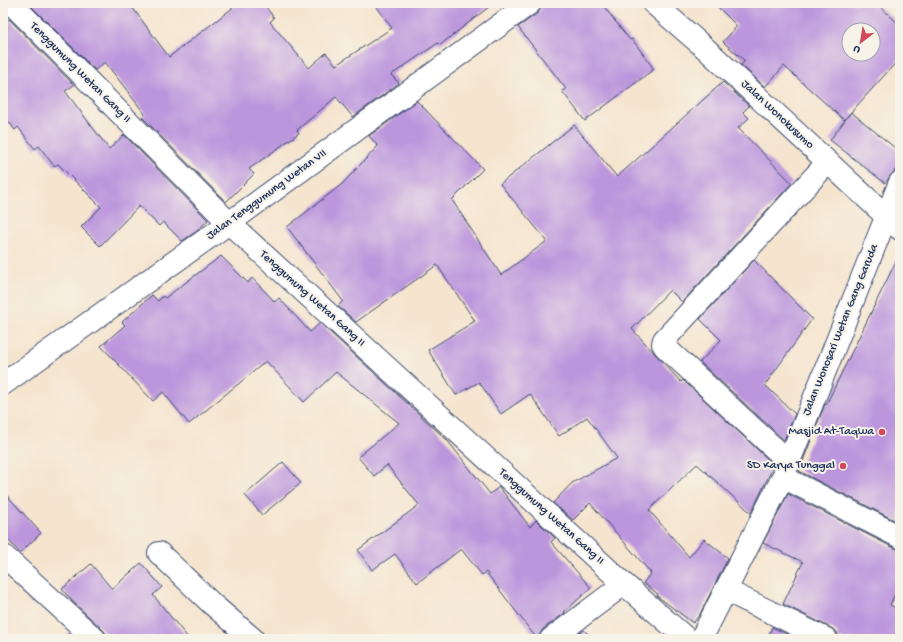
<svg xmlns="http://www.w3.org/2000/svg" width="903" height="642" viewBox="0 0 903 642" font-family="'Gochi Hand',sans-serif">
	<rect width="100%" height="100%" fill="#f7f3e8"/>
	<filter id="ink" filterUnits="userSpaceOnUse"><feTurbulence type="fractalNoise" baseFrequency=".025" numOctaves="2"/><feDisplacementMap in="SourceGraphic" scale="8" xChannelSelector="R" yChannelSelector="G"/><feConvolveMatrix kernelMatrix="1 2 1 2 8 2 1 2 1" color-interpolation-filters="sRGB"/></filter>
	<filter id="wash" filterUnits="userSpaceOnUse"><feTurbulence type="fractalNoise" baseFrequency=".012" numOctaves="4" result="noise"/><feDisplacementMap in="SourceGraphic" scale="16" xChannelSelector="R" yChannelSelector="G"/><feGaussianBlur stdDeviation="0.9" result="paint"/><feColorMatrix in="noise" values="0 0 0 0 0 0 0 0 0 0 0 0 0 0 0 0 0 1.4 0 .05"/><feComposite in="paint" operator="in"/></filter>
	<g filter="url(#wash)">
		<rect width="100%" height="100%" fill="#f5e4ce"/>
		<g id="blocks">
			<path fill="#bc96dd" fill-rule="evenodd" d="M 31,3 L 129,3 L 169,57 L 239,3 L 263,3 L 274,18 L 270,22 L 309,68 L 326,53 L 336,65 L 392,28 L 374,3 L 494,3 L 440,45 L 438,43 L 391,75 L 399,83 L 353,117 L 336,97 L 297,130 L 299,133 L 249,169 L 254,174 L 226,202 L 142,117 L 145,114 L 105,62 L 95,70 L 29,4 Z
				M 542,3 L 601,3 L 630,40 L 632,39 L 654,69 L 585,121 L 562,91 L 566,89 L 518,27 L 538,13 L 541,8 Z
				M 714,3 L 876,3 L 900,25 L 900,58 L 844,120 L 784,66 L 765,87 L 741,65 L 745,61 L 723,42 L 737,26 ZM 849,30 L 873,30 L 873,54 L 849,54 Z
				M 9,19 L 74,85 L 65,91 L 109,149 L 124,135 L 208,220 L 197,231 L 182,241 L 163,222 L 159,226 L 139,206 L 100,246 L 81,227 L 101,207 L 58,164 L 54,166 L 39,146 L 35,149 L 18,127 L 15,130 L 3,114 L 3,24 Z
				M 723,82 L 749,106 L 743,112 L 749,118 L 738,128 L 792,183 L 682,302 L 670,290 L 632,329 L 681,382 L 683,380 L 774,465 L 751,513 L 697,464 L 649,510 L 689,557 L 704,539 L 728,558 L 700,614 L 693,623 L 657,596 L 658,594 L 643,583 L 651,573 L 590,503 L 573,520 L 553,503 L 572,483 L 617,458 L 587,417 L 559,436 L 530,394 L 501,414 L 479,382 L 456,395 L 428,350 L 475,321 L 437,265 L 356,322 L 338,306 L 343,301 L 287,227 L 342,184 L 378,146 L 369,136 L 417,101 L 483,169 L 452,200 L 501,275 L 547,241 L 500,184 L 574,125 L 617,177 Z
				M 851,112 L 900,152 L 900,164 L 885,183 L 830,140 Z
				M 900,253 L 900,523 L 799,471 L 825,404 L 826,405 Z
				M 221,256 L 248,283 L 252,278 L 275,302 L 279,298 L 310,332 L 320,323 L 447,440 L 490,494 L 499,487 L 530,527 L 536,520 L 555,538 L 551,542 L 591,588 L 564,612 L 565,613 L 543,629 L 540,634 L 539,639 L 537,639 L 486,572 L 482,575 L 461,549 L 417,583 L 395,554 L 372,570 L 358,550 L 419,505 L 387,465 L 374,476 L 358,457 L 399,423 L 336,372 L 304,402 L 266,361 L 253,372 L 189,424 L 163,392 L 153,401 L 101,346 L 125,325 L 122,322 L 152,295 L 158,301 L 163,296 L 165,298 Z
				M 754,260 L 812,319 L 765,385 L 795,414 L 784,440 L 700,362 L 721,340 L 700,319 Z
				M 283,462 L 301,483 L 262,515 L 245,495 Z
				M 3,491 L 41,533 L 20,553 L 3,534 Z
				M 788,494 L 894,548 L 900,549 L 900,583 L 890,605 L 900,610 L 900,639 L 838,639 L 837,632 L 831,628 L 783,604 L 803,562 L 763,543 Z
				M 141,563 L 162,587 L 153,595 L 189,639 L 107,639 L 107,635 L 103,630 L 73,602 L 62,589 L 91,564 L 112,589 Z
				M 772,627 L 797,639 L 767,639 Z
				M 584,630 L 593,639 L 572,639 Z
				M 69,633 L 76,639 L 62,639 Z"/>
		</g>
	</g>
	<g filter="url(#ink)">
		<use href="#blocks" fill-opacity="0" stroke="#3c4a6f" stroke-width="1"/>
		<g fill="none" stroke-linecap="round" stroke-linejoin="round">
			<defs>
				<path id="minor" d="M 11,3 L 229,223 L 624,584 L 687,639
					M 3,384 L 229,223 L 530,3
					M 788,461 L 665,347 L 663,344 L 664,340 L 828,162
					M 783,477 L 900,537
					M 159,553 L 212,604 L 253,639
					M 3,555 L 95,639
					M 725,590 L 826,639
					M 551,639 L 624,584
					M 701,639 L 783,477 L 900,182"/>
				<path id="secondary" d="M 653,3 L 705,48 L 900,229"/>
			</defs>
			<use href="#minor" stroke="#3c4a6f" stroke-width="24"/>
			<use href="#secondary" stroke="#3c4a6f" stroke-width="24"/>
			<use href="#minor" stroke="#fff" stroke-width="22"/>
			<use href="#secondary" stroke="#fff" stroke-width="22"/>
		</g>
	</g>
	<g fill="#d1495b" stroke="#f7f3e8" stroke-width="1.5">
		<circle cx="882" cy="432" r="4"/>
		<circle cx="843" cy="466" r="4"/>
	</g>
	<g text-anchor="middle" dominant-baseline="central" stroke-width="4" stroke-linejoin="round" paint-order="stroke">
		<g font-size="12" fill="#1b2f5e" stroke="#f7f3e8">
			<text transform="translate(80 73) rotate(45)">Tenggumung Wetan Gang II</text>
			<text transform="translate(777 115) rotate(43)">Jalan Wonokusumo</text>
			<text transform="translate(267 195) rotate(-36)">Jalan Tenggumung Wetan VII</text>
			<text transform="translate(312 299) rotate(42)">Tenggumung Wetan Gang II</text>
			<text transform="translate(841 330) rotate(-68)">Jalan Wonosari Wetan Gang Garuda</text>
			<text transform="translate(551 517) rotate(42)">Tenggumung Wetan Gang II</text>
		</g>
		<g font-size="12" fill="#1b2f5e" stroke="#f7f3e8" text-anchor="end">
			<text x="874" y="432">Masjid At-Taqwa</text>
			<text x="835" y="466">SD Karya Tunggal</text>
		</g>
	</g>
	<rect width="903" height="642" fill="none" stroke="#f7f3e8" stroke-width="16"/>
	<g transform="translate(861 42) rotate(211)"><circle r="19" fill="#f7f3e8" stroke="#9fa5b1"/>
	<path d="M0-3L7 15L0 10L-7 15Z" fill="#d1495b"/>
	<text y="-6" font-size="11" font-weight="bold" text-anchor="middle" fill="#1b2f5e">U</text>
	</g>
</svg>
